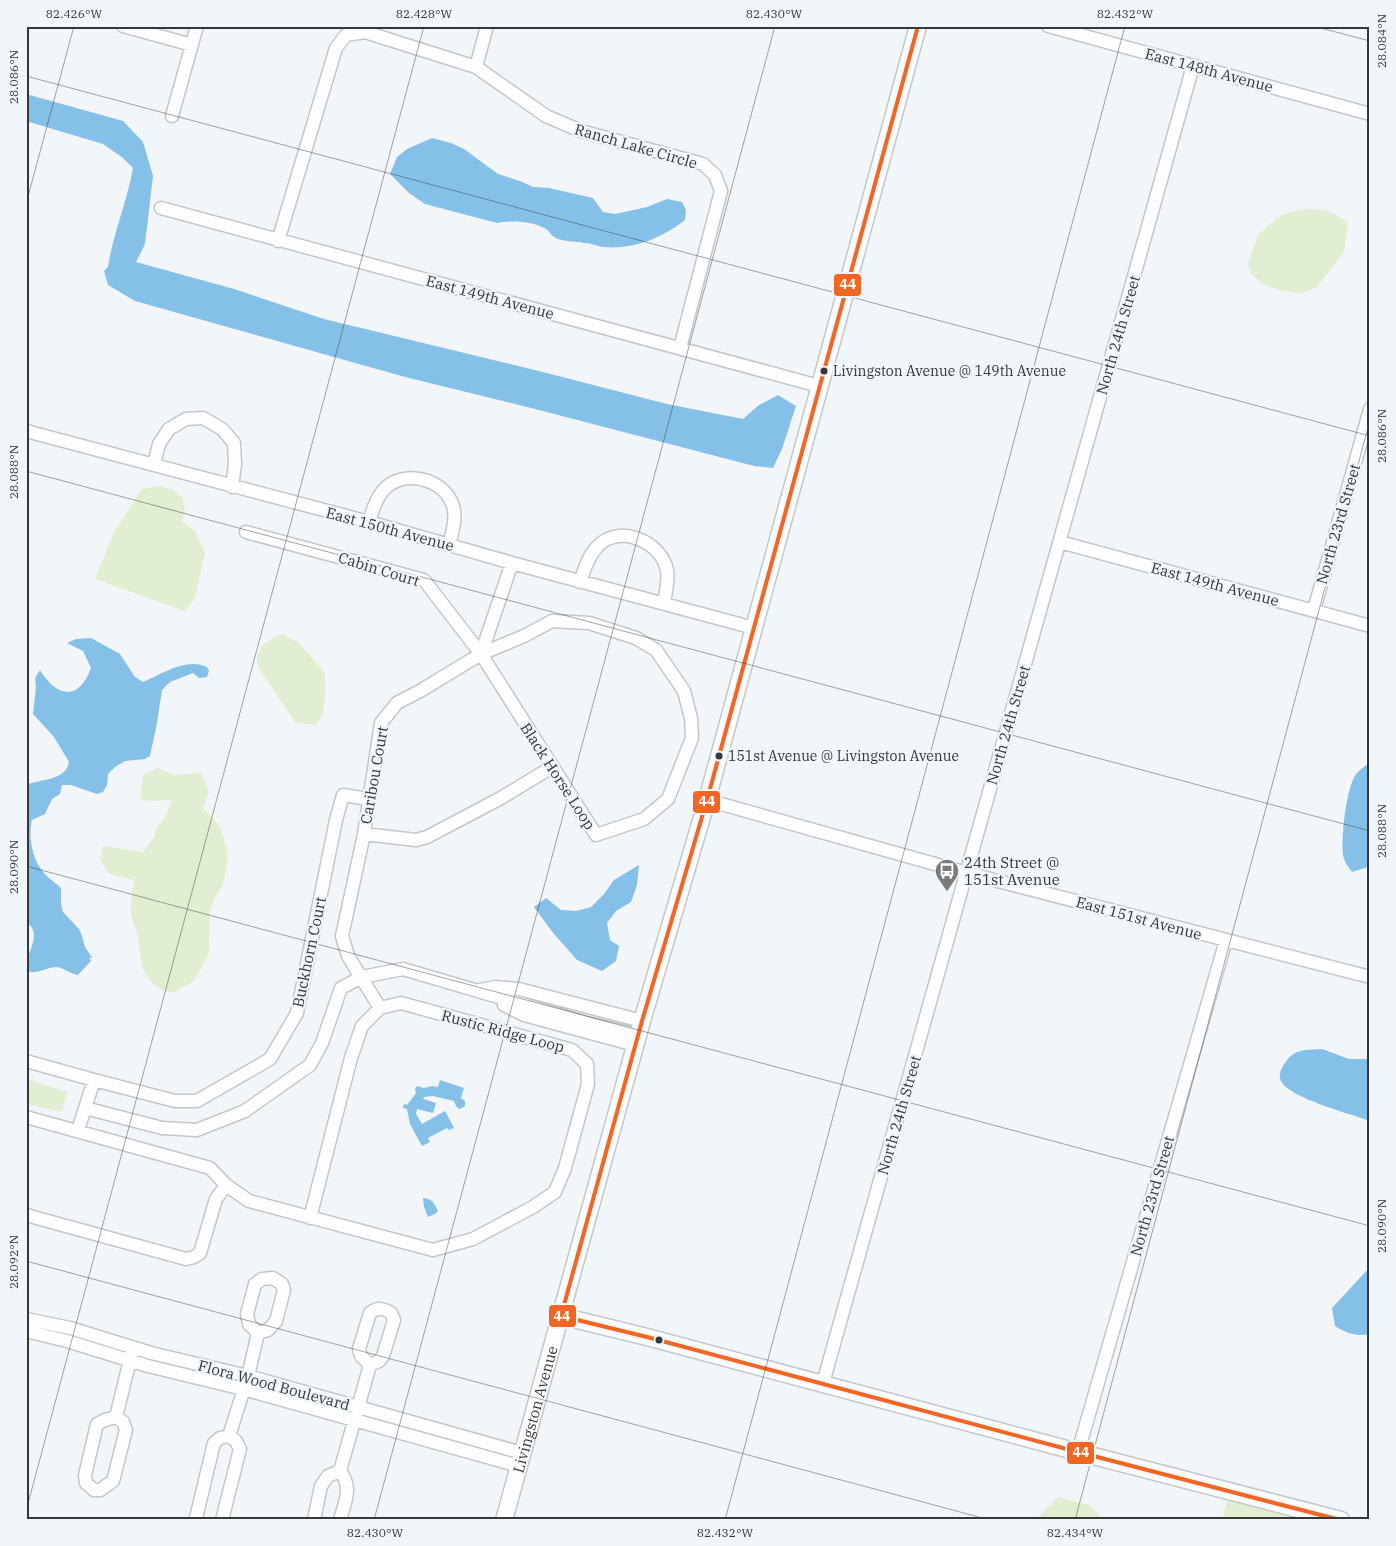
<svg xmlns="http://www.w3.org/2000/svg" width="1396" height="1546" viewBox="0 0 1396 1546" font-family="'IBM Plex Serif',serif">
	<rect width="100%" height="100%" fill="#f3f6f9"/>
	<path fill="#e0eed1" d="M 1307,209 C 1326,209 1332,211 1348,223 L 1344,252 L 1317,287 L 1300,294 L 1278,290 L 1261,283 L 1251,273 L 1248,264 L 1258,235 L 1277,218 L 1289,212 Z
		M 158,486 L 173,490 L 182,497 L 185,511 L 182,521 L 195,531 L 205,553 L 195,598 L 185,611 L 95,579 L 113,534 L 142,489 Z
		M 282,634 L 298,642 L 325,673 L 325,697 L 323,714 L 316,725 L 295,722 L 258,667 C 254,647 267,641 282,634 Z
		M 158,768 L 174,775 L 201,773 L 209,792 L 203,808 L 220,826 L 228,854 L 226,871 L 222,887 L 215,897 L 210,910 L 209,954 L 194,981 L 173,993 C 140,984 142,966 138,937 C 136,928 131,920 131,911 C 130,901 133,890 134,880 L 109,874 L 100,860 L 103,846 L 143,852 L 154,837 L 156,829 L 166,816 L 172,800 L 148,801 L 140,798 L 143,775 Z
		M 26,1079 L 67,1092 L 62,1112 L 26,1104 Z
		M 1058,1497 L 1089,1505 L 1104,1520 L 1035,1520 Z
		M 1228,1498 L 1340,1520 L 1222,1520 Z"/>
	<path fill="#84c0e7" d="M 26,94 L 123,121 L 143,142 L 153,176 L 145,244 L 136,262 L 234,289 L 324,319 L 539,371 L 667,404 L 743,419 L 759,405 L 778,395 L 796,406 L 782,449 L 773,468 L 754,466 L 539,410 L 405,377 L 135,301 L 108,285 L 104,271 L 108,267 C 113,234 127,202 133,168 L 123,158 L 103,144 L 26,121 Z
		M 432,138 L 451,143 L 464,149 L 498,174 L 520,181 L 533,187 L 549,188 L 593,198 L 603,212 L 615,214 L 647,207 L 667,199 L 682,202 L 686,210 L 685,220 C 662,238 633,250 603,247 C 597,246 591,243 584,243 C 575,241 562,242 554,237 C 551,235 549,231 546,229 C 533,221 512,220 497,223 L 425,204 L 409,193 L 390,174 L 397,157 L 407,149 Z
		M 91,638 L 120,654 L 135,677 L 143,682 C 162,674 186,657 207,667 L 209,671 L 207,677 L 199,678 L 193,673 L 170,682 L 162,690 L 157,723 L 150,756 L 145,759 L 125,761 L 115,767 L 108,774 L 107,785 L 103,792 L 97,794 L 71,785 L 62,785 L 60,794 L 52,799 L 45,814 L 32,820 C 28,835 32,857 41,869 C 46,877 55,882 61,888 L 61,904 L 63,912 L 79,929 L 82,936 L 85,947 L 93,959 L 89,957 L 91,961 L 78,975 C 70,974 63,967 55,967 C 46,968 39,973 30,972 C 20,960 38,945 33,930 C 32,927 29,924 26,921 L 26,785 C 40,779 66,781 69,762 L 54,737 L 33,714 L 36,687 L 35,678 L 40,670 C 57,698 79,701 91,668 L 83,651 L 67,643 L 76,639 Z
		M 1368,764 L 1370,764 L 1370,865 L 1368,867 L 1352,872 C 1348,867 1344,861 1343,855 C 1341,837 1346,789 1356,774 C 1359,770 1364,767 1368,764 Z
		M 639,865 L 637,885 L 631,902 L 616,911 L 607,923 L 610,940 L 619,946 L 616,961 L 602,971 L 577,960 L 554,934 L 534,907 L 546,898 L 561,910 L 576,911 L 591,907 L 604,894 L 614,880 Z
		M 1322,1049 L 1349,1059 L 1370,1059 L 1370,1121 C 1352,1114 1283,1097 1280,1078 C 1279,1073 1282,1067 1285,1063 C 1294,1048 1307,1050 1322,1049 Z
		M 440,1080 L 464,1088 L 461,1098 L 465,1101 L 465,1105 L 464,1107 L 459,1109 L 456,1106 L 454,1101 L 433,1096 L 424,1097 L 423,1099 L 436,1103 L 433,1113 L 417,1109 L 416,1114 L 422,1124 L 445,1111 L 454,1128 L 449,1130 L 447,1128 L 428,1138 L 430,1142 L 422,1146 L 410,1124 L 407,1109 L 403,1108 L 404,1104 L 407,1105 L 416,1093 L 415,1089 L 417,1086 L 424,1088 L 432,1086 L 438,1087 Z
		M 423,1198 C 433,1199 434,1203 438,1211 L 435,1214 L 428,1217 L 424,1207 Z
		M 1370,1267 L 1370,1334 C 1356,1337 1346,1333 1335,1326 L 1332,1308 Z"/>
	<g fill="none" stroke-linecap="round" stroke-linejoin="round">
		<defs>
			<path id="minor" d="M 123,26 L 192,45
				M 1048,26 L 1370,114
				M 476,67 L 487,26
				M 172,116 L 197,26
				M 161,208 L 819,386
				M 278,241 L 336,48 L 346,35 L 365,32 L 476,67 L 546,116 L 581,131 L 703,164 L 715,175 L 721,191 L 680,348
				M 26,431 L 369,522 L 512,563 L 754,628
				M 154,464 L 159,444 L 169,429 L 186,419 L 203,418 L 222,429 L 234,443 L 235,464 L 232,487
				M 369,522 C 373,509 377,494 389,485 C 411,470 445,481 453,506 C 457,519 452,532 449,545
				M 246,532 L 424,580 L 481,654 L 596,835 L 644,819 L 668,799 L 692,738 L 691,718 L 684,691 L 656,650 L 636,638 L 589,623 L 552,621 L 524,636 L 481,654
				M 1060,542 L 1370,626
				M 580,582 C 584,571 588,556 597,547 C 618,523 661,541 667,570 C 669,581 665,594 664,604
				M 1314,610 L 1370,409
				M 707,800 L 967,873 L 1370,977
				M 364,834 L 416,840 L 427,837 L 501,798 L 552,767
				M 480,990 L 496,987 L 519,989 L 642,1021
				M 504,1005 L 524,1015 L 635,1045
				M 26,1061 L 94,1080 L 175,1101 L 197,1101 L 270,1059 L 297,1013 L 336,820 L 343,795 L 368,799
				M 85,1108 L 162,1128 L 197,1130 L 245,1111 L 310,1065 L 322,1043 L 341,988 L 362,977 L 403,969 L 587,1023 L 638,1035
				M 26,1117 L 210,1168 L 226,1185 L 249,1201 L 433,1250 L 473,1239 L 533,1207 L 555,1192 L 565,1168 L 588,1084 L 587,1064 L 572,1050 L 401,1003 L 380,1008 L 348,956 L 342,936 L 364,834 L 381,723 L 397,703 L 420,691 L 481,654 L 512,563
				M 78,1130 L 94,1080
				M 26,1215 L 186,1259 L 194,1257 L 200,1253 L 216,1199 L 226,1185
				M 310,1218 L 351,1058 L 362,1026 L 380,1008
				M 26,1319 L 70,1328 L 151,1353 L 248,1376 L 522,1453
				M 26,1331 L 67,1341 L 148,1366 L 243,1389 L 519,1466
				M 823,1383 L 1193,66
				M 116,1417 L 105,1420 L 97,1424 L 85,1475 L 86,1483 L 94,1490 L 100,1490 L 113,1481 L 126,1430 L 123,1422 L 116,1417 L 132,1352
				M 229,1436 L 248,1376 L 258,1333 L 268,1330 L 276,1321 L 284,1290 L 282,1284 L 273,1278 L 262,1279 L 255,1284 L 247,1314 L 249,1324 L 258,1333
				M 1078,1452 L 1226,940
				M 198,1520 L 196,1518 L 214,1443 L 220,1438 L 229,1436
				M 222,1520 L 240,1449 L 236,1441 L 229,1436
				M 314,1520 L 321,1486 L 328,1476 L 340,1471 L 370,1365 L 379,1361 L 383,1356 L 394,1320 L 391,1313 C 383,1308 378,1307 370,1313 L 359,1349 L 361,1356 L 370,1365
				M 340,1520 C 345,1501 353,1488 340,1471"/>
			<g id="tertiary">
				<path d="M 561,1316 L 647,1337 L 1078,1452 L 1341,1520"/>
				<path id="s1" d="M 504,1520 L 642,1021 L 707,800 L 918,26"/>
			</g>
		</defs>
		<use href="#minor" stroke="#c4c6c9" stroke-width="15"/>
		<use href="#tertiary" stroke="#c4c6c9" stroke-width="19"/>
		<use href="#minor" stroke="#fdfefe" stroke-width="12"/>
		<use href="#tertiary" stroke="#fdfefe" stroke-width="16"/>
		<defs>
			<path id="bus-1" d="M 918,26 L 707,800 L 642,1021 L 561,1316 L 647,1337 L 1078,1452 L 1340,1520"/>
		</defs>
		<use href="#bus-1" stroke="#f1f6fb" stroke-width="8"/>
		<use href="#bus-1" stroke="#f26522" stroke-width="4"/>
	</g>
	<path fill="none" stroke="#353738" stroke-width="1" stroke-opacity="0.45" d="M 1313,26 L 1370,41M 26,76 L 1370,436M 26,204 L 74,26M 26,471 L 1370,831M 26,866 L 1370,1226M 26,1261 L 990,1520M 26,1511 L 424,26M 374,1520 L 775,26M 725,1520 L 1125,26M 1075,1520 L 1370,420"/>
	<defs>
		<symbol id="bus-pin" viewBox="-11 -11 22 30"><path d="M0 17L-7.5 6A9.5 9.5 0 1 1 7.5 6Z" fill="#787a7c" stroke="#f1f6fb"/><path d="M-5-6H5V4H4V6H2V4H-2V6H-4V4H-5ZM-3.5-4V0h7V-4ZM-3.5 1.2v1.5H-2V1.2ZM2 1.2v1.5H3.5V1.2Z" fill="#fff"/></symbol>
	</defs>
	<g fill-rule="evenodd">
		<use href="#bus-pin" x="933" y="857" width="28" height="38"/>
	</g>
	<g fill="#353738" stroke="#f1f6fb" stroke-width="2">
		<circle cx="824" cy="371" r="4.5"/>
		<circle cx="719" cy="756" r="4.5"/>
		<circle cx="659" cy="1340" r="4.5"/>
	</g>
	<g text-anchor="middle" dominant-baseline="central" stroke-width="4.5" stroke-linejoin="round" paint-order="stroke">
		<g font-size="14" fill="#353738" stroke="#f1f6fb" text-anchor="start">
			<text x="833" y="371">Livingston Avenue @ 149th Avenue</text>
			<text x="728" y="756">151st Avenue @ Livingston Avenue</text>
		</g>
		<g font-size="15" fill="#353738" stroke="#f1f6fb">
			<text transform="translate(1209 70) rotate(15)">East 148th Avenue</text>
			<text transform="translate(636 146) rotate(16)">Ranch Lake Circle</text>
			<text transform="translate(490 297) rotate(15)">East 149th Avenue</text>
			<text transform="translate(1118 335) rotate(-74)">North 24th Street</text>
			<text transform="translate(1338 524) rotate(-74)">North 23rd Street</text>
			<text transform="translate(390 529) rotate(15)">East 150th Avenue</text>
			<text transform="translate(379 569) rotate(17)">Cabin Court</text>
			<text transform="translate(1215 584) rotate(15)">East 149th Avenue</text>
			<text transform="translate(1008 725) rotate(-74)">North 24th Street</text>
			<text transform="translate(374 775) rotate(-80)">Caribou Court</text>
			<text transform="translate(558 776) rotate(57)">Black Horse Loop</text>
			<text transform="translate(1139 918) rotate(15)">East 151st Avenue</text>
			<text transform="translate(309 952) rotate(-78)">Buckhorn Court</text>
			<text transform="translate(503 1031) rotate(15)">Rustic Ridge Loop</text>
			<text transform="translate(899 1115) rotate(-74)">North 24th Street</text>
			<text transform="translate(1152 1196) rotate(-74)">North 23rd Street</text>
			<text transform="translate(274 1385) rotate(15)">Flora Wood Boulevard</text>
			<text stroke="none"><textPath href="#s1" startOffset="115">Livingston Avenue</textPath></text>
		</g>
		<g font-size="15" fill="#353738" stroke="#f1f6fb" text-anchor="start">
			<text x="964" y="862">24th Street @<tspan x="964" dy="17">151st Avenue</tspan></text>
		</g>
	</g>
	<g stroke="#f1f6fb" stroke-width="2">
		<rect x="833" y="273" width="29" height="24" rx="5" fill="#f26522"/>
		<rect x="692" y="790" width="29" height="24" rx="5" fill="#f26522"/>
		<rect x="548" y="1304" width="29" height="24" rx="5" fill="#f26522"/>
		<rect x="1066" y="1441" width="29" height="24" rx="5" fill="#f26522"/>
	</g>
	<g font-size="14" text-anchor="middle" font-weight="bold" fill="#fff">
		<text x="848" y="289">44</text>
		<text x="707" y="806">44</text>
		<text x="562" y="1321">44</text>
		<text x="1081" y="1457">44</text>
	</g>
	<rect width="1396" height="1546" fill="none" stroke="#f1f6fb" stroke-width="55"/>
	<rect x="28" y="28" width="1340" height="1490" fill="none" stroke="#353738" stroke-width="2"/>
	<g font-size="12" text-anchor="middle" fill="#353738">
		<text x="74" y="18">82.426°W</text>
		<text x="424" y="18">82.428°W</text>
		<text x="774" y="18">82.430°W</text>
		<text x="1125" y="18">82.432°W</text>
		<text transform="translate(1382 41) rotate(-90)" y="4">28.084°N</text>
		<text transform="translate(14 77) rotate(-90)" y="4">28.086°N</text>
		<text transform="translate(1382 436) rotate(-90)" y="4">28.086°N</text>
		<text transform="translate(14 472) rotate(-90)" y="4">28.088°N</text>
		<text transform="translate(1382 831) rotate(-90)" y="4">28.088°N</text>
		<text transform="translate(14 867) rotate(-90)" y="4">28.090°N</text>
		<text transform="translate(1382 1226) rotate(-90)" y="4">28.090°N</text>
		<text transform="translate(14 1262) rotate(-90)" y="4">28.092°N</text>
		<text x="375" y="1537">82.430°W</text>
		<text x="725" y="1537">82.432°W</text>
		<text x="1075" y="1537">82.434°W</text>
	</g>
</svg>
